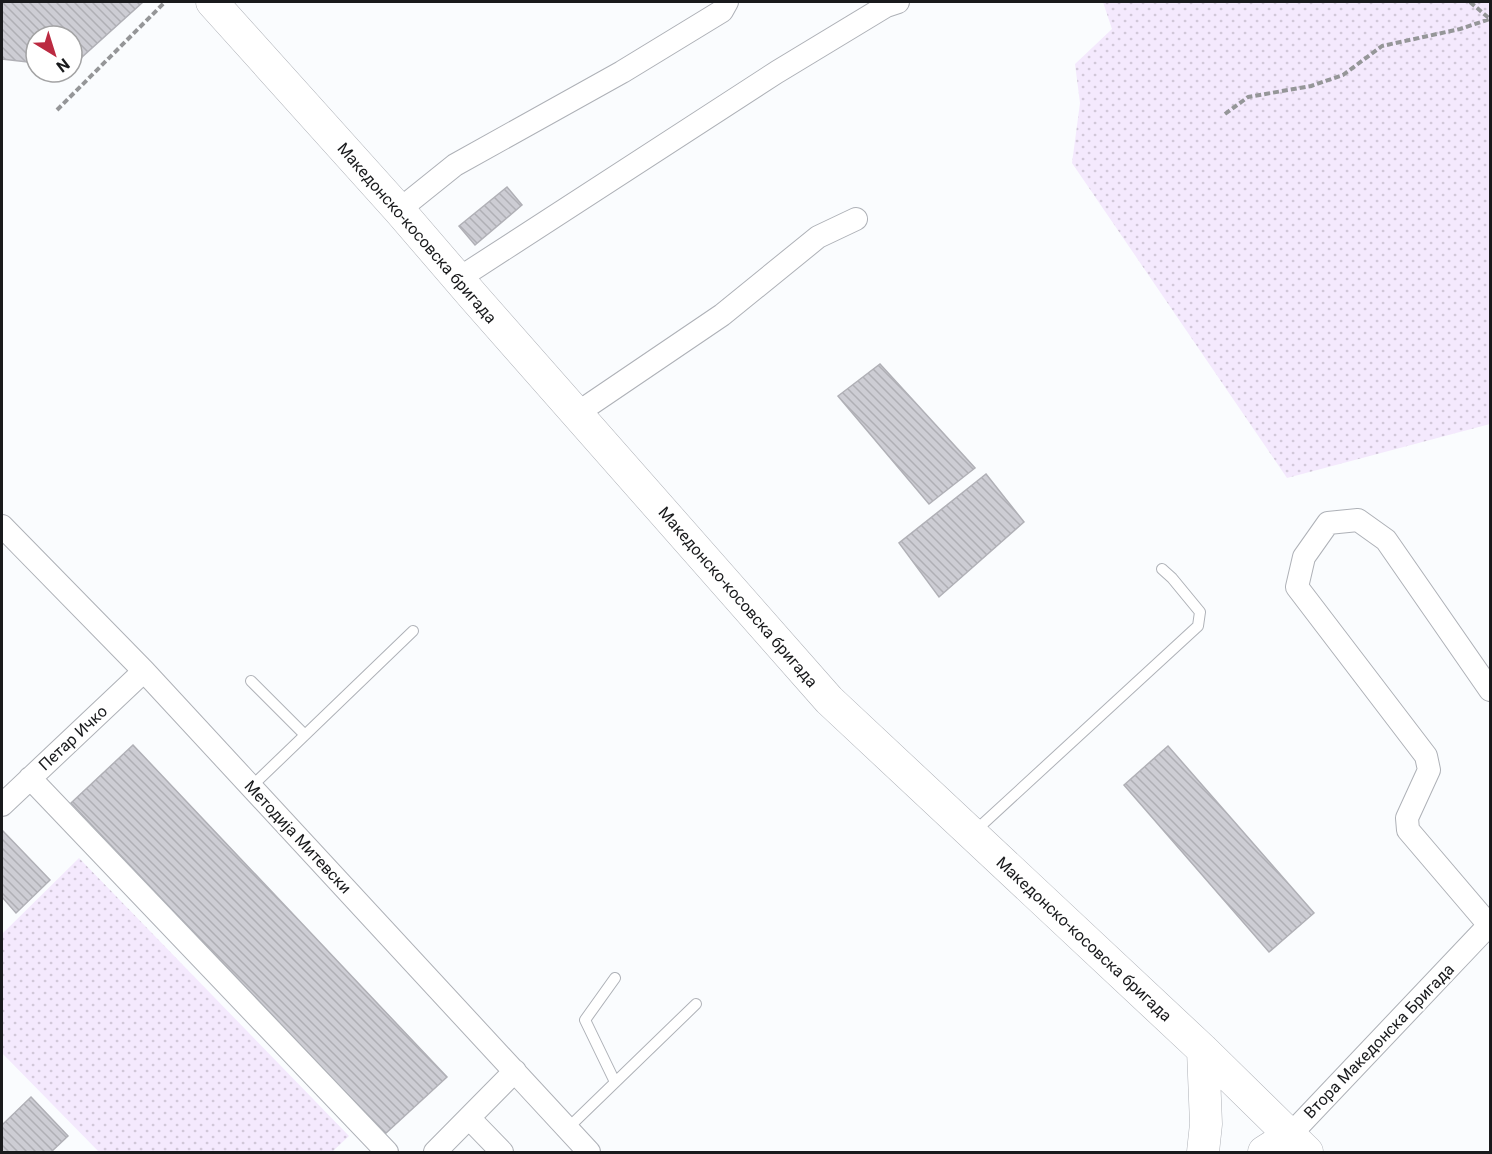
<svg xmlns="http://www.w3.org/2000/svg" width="1492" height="1154" viewBox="0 0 1492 1154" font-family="Roboto,sans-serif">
	<defs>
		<pattern id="grass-dots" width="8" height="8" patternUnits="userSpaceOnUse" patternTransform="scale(1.5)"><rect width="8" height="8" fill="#f4e9fd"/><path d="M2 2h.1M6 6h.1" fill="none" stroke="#d1c7d8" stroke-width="1.8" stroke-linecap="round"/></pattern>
		<pattern id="building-back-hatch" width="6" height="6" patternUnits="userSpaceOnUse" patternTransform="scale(1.5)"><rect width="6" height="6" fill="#cdcdd4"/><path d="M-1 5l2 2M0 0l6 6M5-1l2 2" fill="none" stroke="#afafb5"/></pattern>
	</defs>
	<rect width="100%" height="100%" fill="#fafcfe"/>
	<path fill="url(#grass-dots)" d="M 1103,2 L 1490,2 L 1490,424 L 1287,478 L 1072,163 L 1080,103 L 1075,64 L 1112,29 Z
		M 79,858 L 349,1136 L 332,1152 L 99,1152 L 2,1053 L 2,934 Z"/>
	<path fill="url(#building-back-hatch)" stroke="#b0b0b6" stroke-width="1.5" d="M 2,2 L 143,2 L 72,66 L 72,36 L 36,36 L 36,63 L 2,59 Z
		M 507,187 L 522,205 L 475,245 L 459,226 Z
		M 880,364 L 975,468 L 929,504 L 838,396 Z
		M 986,474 L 1024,522 L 939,597 L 899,543 Z
		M 133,745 L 447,1077 L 385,1134 L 71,803 Z
		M 1168,746 L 1314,913 L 1269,952 L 1124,785 Z
		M 2,830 L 50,880 L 16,913 L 2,897 Z
		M 31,1097 L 68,1136 L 51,1152 L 2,1152 L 2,1125 Z"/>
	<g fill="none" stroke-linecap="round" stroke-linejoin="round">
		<defs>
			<path id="lane" d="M 251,681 L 305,735
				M 251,787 L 413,631
				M 974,832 L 1198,626 L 1200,612 L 1172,578 L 1162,569
				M 615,978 L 585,1020 L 615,1082
				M 567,1129 L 696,1004"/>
			<path id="street" d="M 399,210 L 455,165 L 622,72 L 722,11 L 727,2
				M 458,279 L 777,72 L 886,6 L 898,2
				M 576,414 L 722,315 L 818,237 L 856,219
				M 2,526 L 144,671 L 589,1152
				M 30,778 L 387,1152
				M 2,805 L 144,671
				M 1489,925 L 1408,830 L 1407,818 L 1429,770 L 1426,756 L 1297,587 L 1304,557 L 1328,523 L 1358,520 L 1386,540 L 1490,690
				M 469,1118 L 502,1152
				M 1289,1136 L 1490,924
				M 435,1152 L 515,1071"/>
			<path id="secondary" d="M 212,2 L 399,210 L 473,296 L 829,700 L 1203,1050 L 1307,1152
				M 1203,1050 L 1206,1124 L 1203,1152
				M 1264,1152 L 1289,1136"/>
		</defs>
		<use href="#lane" stroke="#aeb1b7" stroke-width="12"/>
		<use href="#street" stroke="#aeb1b7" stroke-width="24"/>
		<use href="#secondary" stroke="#aeb1b7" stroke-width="33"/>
		<path stroke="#959698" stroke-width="4" stroke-dasharray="6 3" stroke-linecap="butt" d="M 1470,2 L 1490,19
			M 57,110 L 165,2
			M 1225,114 L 1248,97 L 1311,86 L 1343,75 L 1382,46 L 1460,29 L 1490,19"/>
		<use href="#lane" stroke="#fff" stroke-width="10"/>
		<use href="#street" stroke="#fff" stroke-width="22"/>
		<use href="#secondary" stroke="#fff" stroke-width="32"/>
	</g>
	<g text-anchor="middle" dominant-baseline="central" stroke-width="4.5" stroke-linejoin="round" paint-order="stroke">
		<g font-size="16" fill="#191a1c" stroke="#fff">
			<text transform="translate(417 233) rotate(49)">Македонско-косовска бригада</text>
			<text transform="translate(738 597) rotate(49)">Македонско-косовска бригада</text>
			<text transform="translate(73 738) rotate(-43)">Петар Ичко</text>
			<text transform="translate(298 837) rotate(47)">Методија Митевски</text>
			<text transform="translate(1084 939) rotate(43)">Македонско-косовска бригада</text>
			<text transform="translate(1379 1041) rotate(-46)">Втора Македонска Бригада</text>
		</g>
	</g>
	<rect width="1492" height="1154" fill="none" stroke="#191a1c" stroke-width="6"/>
	<g transform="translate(54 54) rotate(142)"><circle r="28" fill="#ffffff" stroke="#a3a3a4" stroke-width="1.5"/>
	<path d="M0-4.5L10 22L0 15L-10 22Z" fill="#bb2a41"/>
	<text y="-9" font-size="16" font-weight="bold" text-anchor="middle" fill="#191a1c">N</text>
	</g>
</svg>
